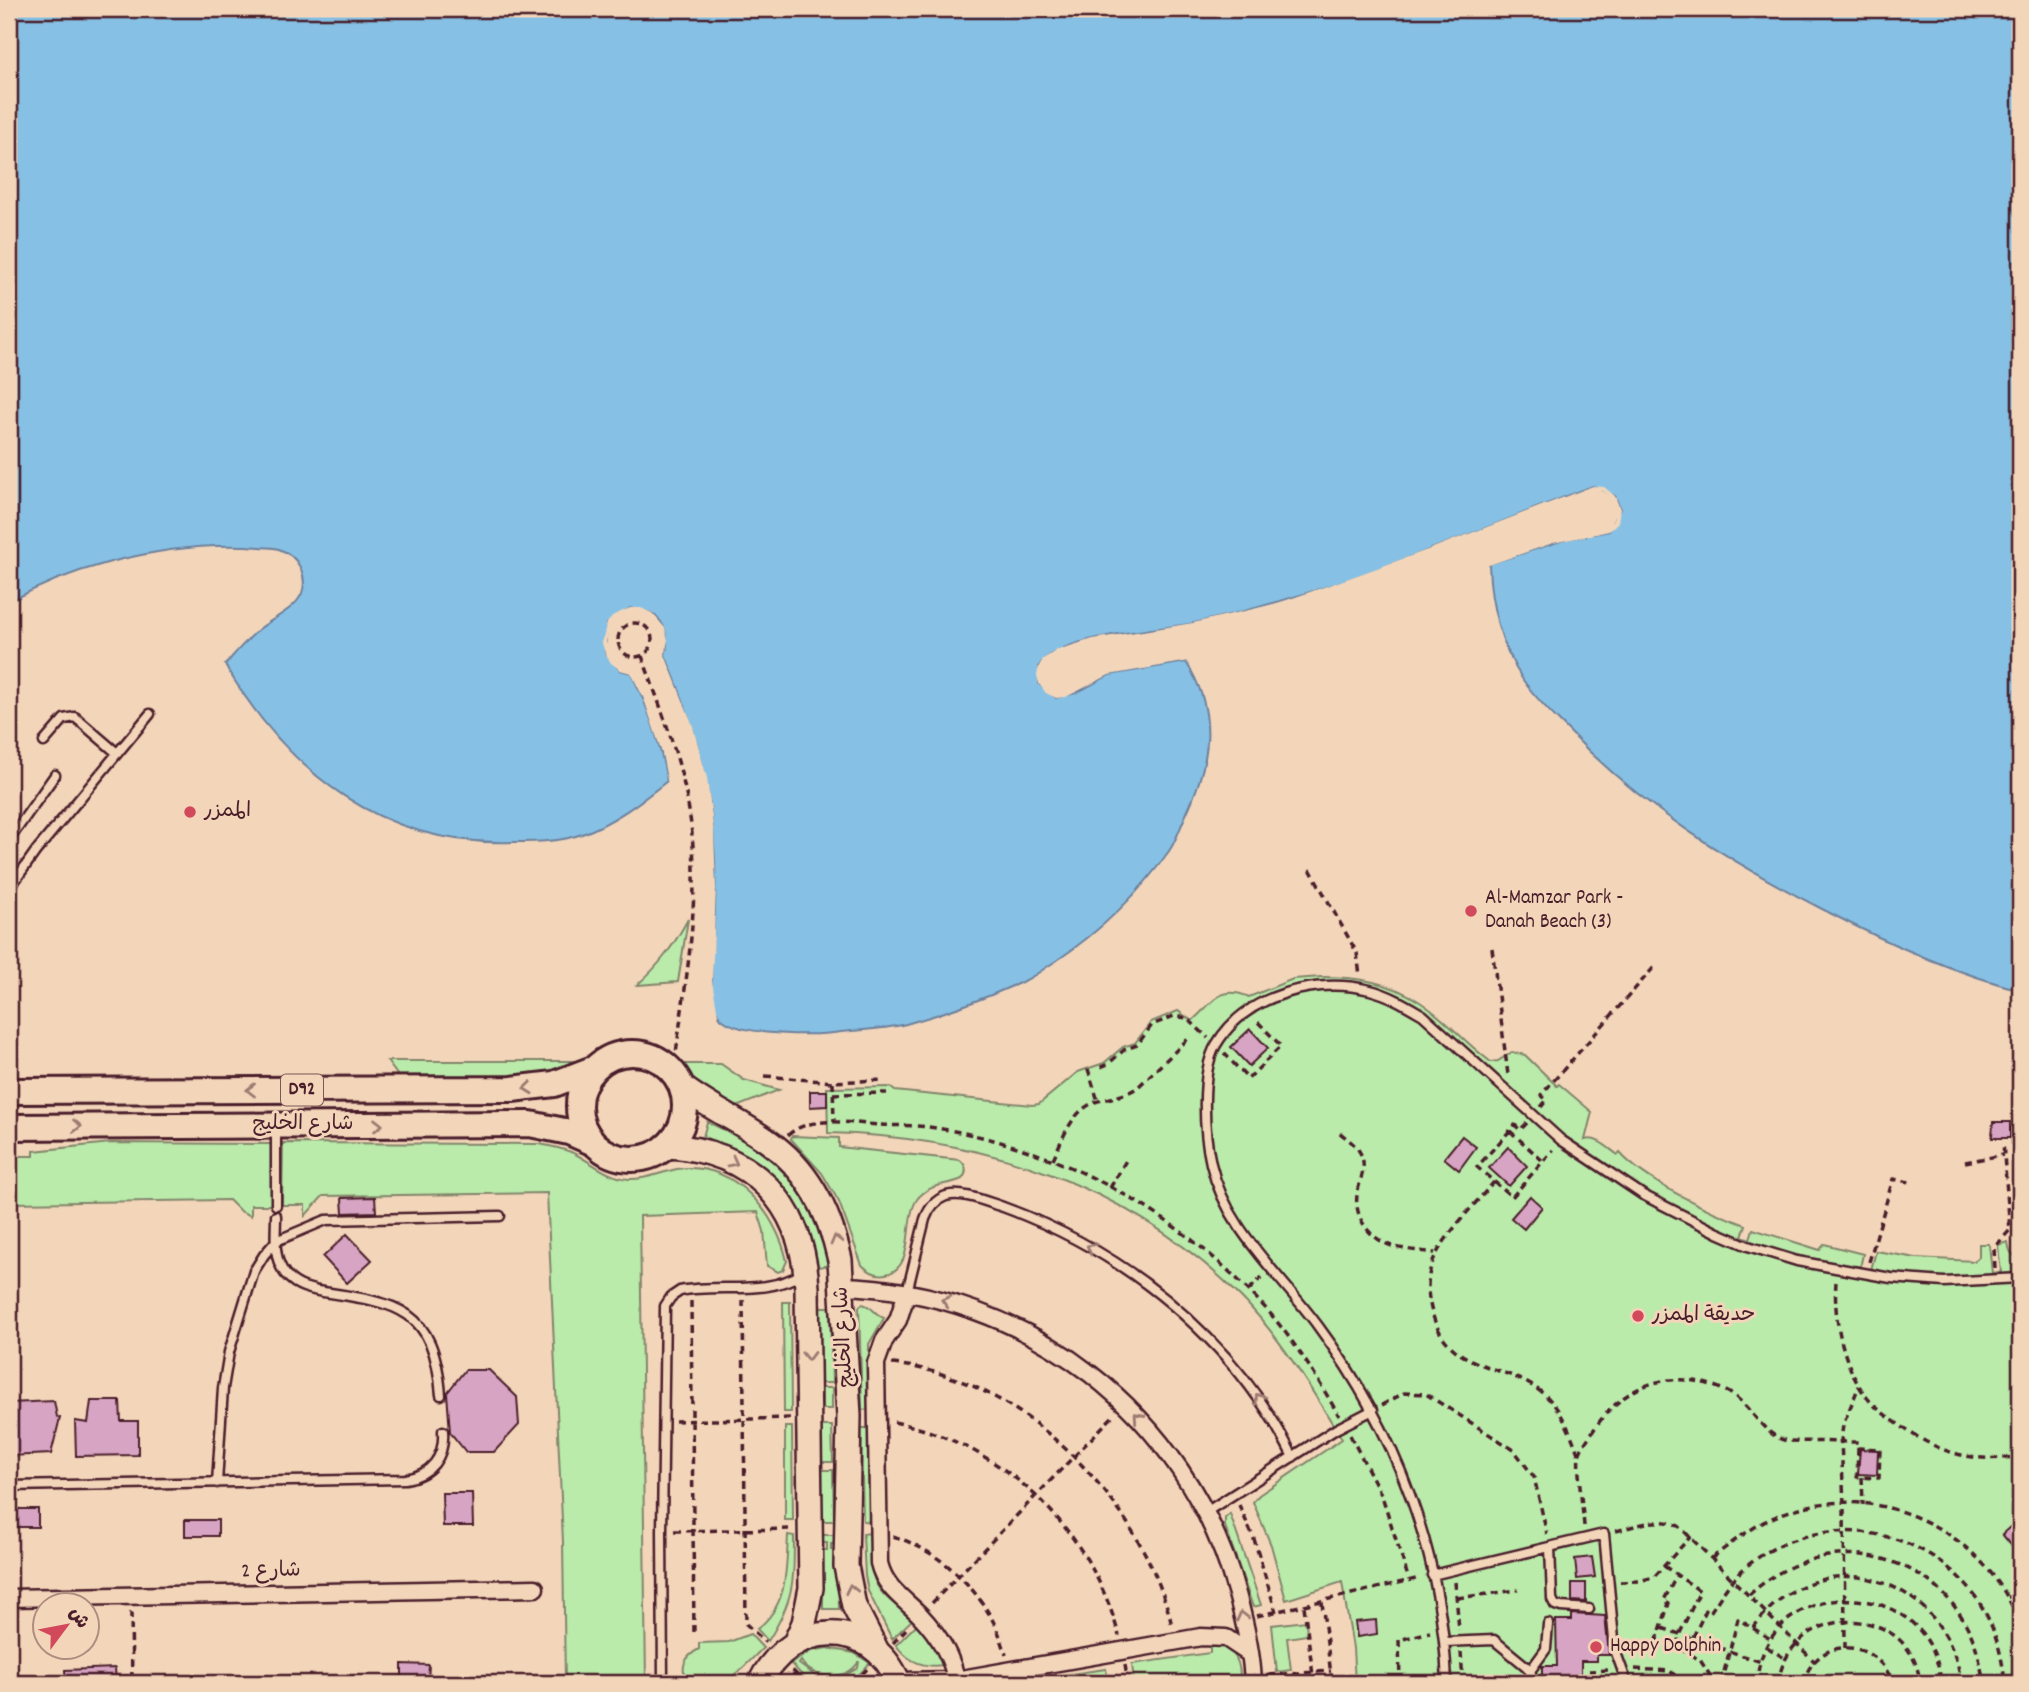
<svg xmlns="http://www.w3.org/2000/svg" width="2029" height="1692" viewBox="0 0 2029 1692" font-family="Dekko,'Playpen Sans Arabic',sans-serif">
	<rect width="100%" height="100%" fill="#f3d6ba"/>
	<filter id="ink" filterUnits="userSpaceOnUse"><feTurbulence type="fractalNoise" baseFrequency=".0143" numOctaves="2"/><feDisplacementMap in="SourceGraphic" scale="14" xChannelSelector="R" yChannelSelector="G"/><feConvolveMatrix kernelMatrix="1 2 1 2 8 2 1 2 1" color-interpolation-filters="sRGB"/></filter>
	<g filter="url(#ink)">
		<path fill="#baebab" stroke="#82856b" stroke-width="2" d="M 688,919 L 678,982 L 637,985 C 660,965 674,945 688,919 Z
			M 1322,977 C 1358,977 1390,982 1420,1002 C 1446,1019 1466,1044 1491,1062 L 1498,1061 L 1512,1052 L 1525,1055 L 1557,1086 L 1559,1084 L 1592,1112 L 1585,1140 C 1597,1136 1608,1148 1618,1155 L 1620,1153 C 1645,1181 1709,1212 1746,1225 L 1742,1236 L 1750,1239 L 1753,1229 L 1820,1250 L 1824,1244 L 1863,1254 L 1860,1268 L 1871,1270 L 1876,1251 L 1916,1258 L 1974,1261 L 1979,1257 L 1979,1244 L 1989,1244 L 1992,1273 L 2001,1272 L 1998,1245 L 2008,1242 C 2009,1250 2011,1257 2020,1257 L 2020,1683 L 1355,1683 L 1353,1648 L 1342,1582 L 1286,1600 L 1271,1545 L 1253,1502 L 1259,1495 L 1342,1439 C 1312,1390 1281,1338 1241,1297 C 1130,1185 984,1137 828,1133 L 827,1088 L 890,1087 L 895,1091 L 1032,1105 L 1039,1104 L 1078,1072 L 1104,1063 L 1123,1047 L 1135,1043 L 1151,1022 L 1178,1011 L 1192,1021 C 1213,1003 1219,984 1249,997 L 1293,979 Z
			M 387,1061 L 575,1061 C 529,1087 450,1077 398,1076 Z
			M 679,1064 L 721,1064 L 744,1080 L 779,1090 L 734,1108 L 699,1090 Z
			M 707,1122 C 756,1143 797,1172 819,1222 C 824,1235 826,1251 830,1265 L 818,1267 C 805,1199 768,1158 703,1137 Z
			M 792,1136 L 839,1138 L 839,1147 L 960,1160 C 967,1166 968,1172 962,1179 C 946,1186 931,1183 918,1198 C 902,1218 917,1268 886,1274 C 876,1276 869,1272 862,1265 L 839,1202 L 822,1173 L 791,1139 Z
			M 111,1143 L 271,1144 L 273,1205 L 251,1205 L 251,1216 L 240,1211 L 229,1200 L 9,1203 L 9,1156 L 34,1156 L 34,1151 Z
			M 283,1143 L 539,1144 C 550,1146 560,1148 571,1152 C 591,1161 606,1177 629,1179 C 646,1180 661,1172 677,1169 C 733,1161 776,1211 787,1261 L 783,1270 L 778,1272 L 767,1266 L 764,1231 L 758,1212 L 640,1216 L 646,1683 L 565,1683 L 563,1542 L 547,1193 L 323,1196 L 305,1216 L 305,1205 L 282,1205 Z
			M 783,1302 L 790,1302 L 791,1412 L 784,1412 Z
			M 862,1304 C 872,1305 875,1315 884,1318 L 869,1344 L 869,1409 L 862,1410 L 859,1307 Z
			M 819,1307 L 830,1307 L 832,1383 L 820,1383 Z
			M 822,1388 L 832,1388 L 832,1409 L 822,1409 Z
			M 821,1426 L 832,1426 L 833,1462 L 822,1462 Z
			M 785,1427 L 792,1427 L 793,1520 L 785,1520 Z
			M 861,1428 L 869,1428 L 870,1522 L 863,1521 Z
			M 821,1470 L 833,1470 L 834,1521 L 822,1521 Z
			M 1230,1514 L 1261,1605 L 1253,1607 L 1225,1526 L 1225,1518 Z
			M 870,1533 C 872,1585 870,1588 914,1618 L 892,1639 L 868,1591 L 865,1576 L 863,1534 Z
			M 788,1535 L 794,1536 C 794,1582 794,1600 768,1641 L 757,1629 C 788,1605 786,1572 788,1535 Z
			M 823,1535 L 835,1535 L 835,1544 L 831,1544 L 831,1550 L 838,1550 L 839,1609 L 823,1609 L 823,1550 L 827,1550 L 827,1543 L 823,1543 Z
			M 1306,1621 L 1307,1635 L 1287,1638 L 1291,1670 L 1277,1672 L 1272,1625 Z
			M 918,1623 L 940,1653 L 943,1665 C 923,1668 908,1662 896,1645 Z
			M 750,1634 L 763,1648 C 736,1674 728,1689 687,1682 C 680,1667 684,1657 699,1649 L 699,1643 L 729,1642 Z
			M 1210,1644 C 1230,1645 1240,1657 1240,1677 L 1211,1676 L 1211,1682 L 1134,1683 L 1132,1664 L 1210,1653 Z
			M 827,1648 L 854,1653 L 870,1663 L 851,1683 L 842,1677 L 858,1668 L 859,1661 C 848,1682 812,1680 801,1661 L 799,1664 L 818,1678 L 810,1683 L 791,1664 L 811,1651 Z
			M 1106,1669 L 1108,1681 L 1099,1683 L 1021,1683 L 1021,1681 Z"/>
		<path fill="#86c1e5" stroke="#6e809b" stroke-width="2" d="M 9,9 L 2020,9 L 2020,990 C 1951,972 1887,943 1824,910 C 1732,863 1641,807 1569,731 C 1553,715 1536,699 1523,680 C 1500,644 1490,607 1489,564 L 1567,539 L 1609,531 L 1620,509 L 1615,496 L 1593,486 C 1462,536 1331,594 1194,623 C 1159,630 1057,635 1039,666 L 1039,684 L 1056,698 L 1076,693 L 1109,675 L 1186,662 C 1219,713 1210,764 1185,817 C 1180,828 1176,841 1169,851 C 1139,894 1099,932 1056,961 C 1046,967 1035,976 1024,981 C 986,998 946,1013 906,1024 C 885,1029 862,1030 841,1032 C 816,1036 744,1036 723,1020 C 704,1006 714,932 715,909 C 719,814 702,741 665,655 C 670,640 666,623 653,614 C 647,610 637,610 630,608 L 607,624 L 605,653 L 620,670 L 631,673 C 649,708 660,742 667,781 C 642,801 613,823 582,834 C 560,842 536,842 513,842 C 382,847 289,773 225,665 C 235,653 246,641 258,630 C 271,619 296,609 302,593 C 308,576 298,556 281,550 C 275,547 267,548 260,547 C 210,543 156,550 107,563 C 73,572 40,585 9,602 Z"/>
		<path fill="#f3d6ba" d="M 1593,486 L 1604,487 L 1615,496 L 1620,509 L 1618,522 L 1609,531 L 1553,543 L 1486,566 L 1488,561 L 1551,540 L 1607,528 L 1614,520 L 1617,509 L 1613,498 L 1603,491 L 1593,490 L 1431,552 L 1280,606 L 1193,627 L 1094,642 L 1058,653 L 1045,661 L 1040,675 L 1042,683 L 1048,690 L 1056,694 L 1065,694 L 1108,672 L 1185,659 L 1189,661 L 1109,675 L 1066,697 L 1056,698 L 1046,693 L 1039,684 L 1037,675 L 1039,666 L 1043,659 L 1057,650 L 1093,639 L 1193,623 L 1279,603 L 1430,549 Z
			M 630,608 L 641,608 L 652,613 L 665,628 L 668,640 L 665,655 L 692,723 L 707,778 L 714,833 L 716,888 L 712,981 L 719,1020 L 713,1012 L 708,981 L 713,888 L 710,834 L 703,779 L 689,724 L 661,656 L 664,640 L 657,622 L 640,612 L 625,613 L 610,625 L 606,642 L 613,660 L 622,667 L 634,671 L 647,698 L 665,752 L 671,780 L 668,785 L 662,753 L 644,699 L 631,673 L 620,670 L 611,663 L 605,653 L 602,643 L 607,623 L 614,615 Z"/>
		<path fill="#d7a5c3" stroke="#4a1f2b" stroke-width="2" d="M 1250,1029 L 1268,1048 L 1249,1066 L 1231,1047 Z
			M 810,1091 L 827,1091 L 827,1106 L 810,1107 Z
			M 1993,1122 L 2010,1122 L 2010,1138 L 1992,1138 Z
			M 1462,1136 L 1476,1147 L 1459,1170 L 1444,1158 Z
			M 1508,1147 L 1527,1166 L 1509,1186 L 1489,1168 Z
			M 1530,1196 L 1542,1207 L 1524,1229 L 1511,1218 Z
			M 375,1197 L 376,1212 L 343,1213 L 342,1198 Z
			M 347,1234 L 372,1260 L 347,1283 L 323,1257 Z
			M 465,1370 L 489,1370 L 517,1397 L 519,1425 L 494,1452 L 466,1452 L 450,1432 L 447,1393 Z
			M 54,1401 L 57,1417 L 60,1418 L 51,1454 L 9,1456 L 9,1403 Z
			M 91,1401 L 120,1401 L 121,1421 L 138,1421 L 138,1455 L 76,1456 L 75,1421 L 88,1423 Z
			M 1860,1449 L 1878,1450 L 1877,1475 L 1858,1474 Z
			M 442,1493 L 472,1493 L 473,1526 L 443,1526 Z
			M 14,1509 L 38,1509 L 38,1527 L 14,1527 Z
			M 2020,1518 L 2020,1556 L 2002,1534 Z
			M 185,1520 L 218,1520 L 218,1536 L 185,1536 Z
			M 1592,1557 L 1595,1577 L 1577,1579 L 1575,1559 Z
			M 1572,1583 L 1586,1583 L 1586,1602 L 1572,1601 Z
			M 1572,1614 L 1605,1616 L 1609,1655 L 1597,1655 L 1597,1661 L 1581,1661 L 1581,1683 L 1542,1683 L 1542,1666 L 1557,1666 L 1556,1620 L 1572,1620 Z
			M 1376,1620 L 1377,1634 L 1357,1637 L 1355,1622 Z
			M 402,1664 L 429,1665 L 428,1680 L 402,1678 Z
			M 115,1668 L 116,1683 L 66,1683 L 65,1670 Z"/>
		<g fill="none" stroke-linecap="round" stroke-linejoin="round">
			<defs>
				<path id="service" d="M 44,742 L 64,719 L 75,717 L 117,753
					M 9,840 L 55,775
					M 9,889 L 36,851 L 150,714
					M 276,1205 L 276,1128
					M 276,1216 C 276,1233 273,1254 282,1269 C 291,1285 307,1289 323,1292 C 399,1303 434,1308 441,1395
					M 907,1292 L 925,1219 C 929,1208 935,1200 946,1196 C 963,1191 987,1202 1003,1207 C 1079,1235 1150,1279 1207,1337 C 1243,1373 1271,1412 1293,1457
					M 217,1483 L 223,1388 L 229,1352 L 254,1271 L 264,1255 L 276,1241 L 326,1220 L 500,1216
					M 9,1486 L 405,1479 C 431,1475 445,1457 443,1431
					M 1206,1512 L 1336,1429 L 1373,1410
					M 1550,1547 L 1552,1599 L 1555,1605 L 1561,1607 L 1589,1609
					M 1432,1575 L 1604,1534 L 1615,1650 L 1627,1683
					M 1444,1642 L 1494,1640 L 1527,1667 L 1531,1673 L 1531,1683
					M 1530,1671 L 1546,1649 L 1548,1624
					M 663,1683 L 662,1531 L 665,1306 L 671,1297 L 680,1291 C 722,1283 765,1297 803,1273
					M 1447,1683 C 1442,1552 1396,1431 1318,1326 C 1280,1274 1226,1229 1211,1164 C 1204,1134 1200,1072 1216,1045 C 1246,994 1316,977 1370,990 C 1390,995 1406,1005 1423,1015 L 1561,1140 L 1643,1195 L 1718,1233 L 1748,1246 L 1797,1261 L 1891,1278 L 1944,1282 L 2020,1278"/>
				<path id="minor" d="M 842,1286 C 1028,1291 1187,1413 1237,1594 C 1245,1623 1252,1653 1253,1683
					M 907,1292 L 898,1320 L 884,1341 L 876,1363 L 879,1563 C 885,1588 903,1598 920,1615 C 939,1635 952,1656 957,1683
					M 9,1598 L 535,1588
					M 898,1681 L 956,1680 L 1201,1637 L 1226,1638 L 1250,1654"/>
				<path id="secondary" d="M 682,1087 C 710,1108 741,1122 769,1142 C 809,1170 830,1214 840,1260 L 849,1416 L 846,1566 L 854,1606 L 877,1651
					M 668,1146 C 752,1151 803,1203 807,1288 L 811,1588 L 804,1623 L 795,1643
					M 760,1683 C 790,1619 871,1616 899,1683"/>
				<path id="primary" d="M579 1106a53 53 0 1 1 106 0a53 53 0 1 1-106 0Z
					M 9,1091 L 512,1089 L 554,1084 L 593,1069
					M 9,1127 L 530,1124 L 569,1132 L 594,1143"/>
			</defs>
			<use href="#service" stroke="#4a1f2b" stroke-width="13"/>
			<use href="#minor" stroke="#4a1f2b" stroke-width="21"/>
			<use href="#secondary" stroke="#4a1f2b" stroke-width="28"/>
			<use href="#primary" stroke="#4a1f2b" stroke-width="30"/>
			<path stroke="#4a1f2b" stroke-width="3.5" stroke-dasharray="7 5" stroke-linecap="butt" d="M618 640a17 17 0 1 1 34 0a17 17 0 1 1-34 0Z
				M 642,656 C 662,712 684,766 691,825 C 701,907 684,988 674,1069
				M 1310,869 L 1357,953 L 1360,976
				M 1492,948 L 1508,1075
				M 1224,1053 L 1248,1079 L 1281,1046 L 1255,1019
				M 1101,1067 L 1108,1064 L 1124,1050 L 1137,1045 L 1152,1025 L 1174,1016 L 1187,1018 L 1208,1038
				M 1088,1069 L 1098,1101
				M 765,1076 L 833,1082 L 883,1080
				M 833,1082 L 834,1122
				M 833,1094 L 887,1093
				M 1541,1107 L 1547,1100 L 1541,1095 L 1656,965
				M 1527,1123 L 1520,1130 L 1515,1125 L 1477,1167 L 1512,1197 L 1553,1150
				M 1510,1131 L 1543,1161
				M 1340,1133 C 1349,1140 1358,1146 1362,1157 C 1366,1170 1359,1182 1357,1195 C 1354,1218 1370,1239 1392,1246 C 1405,1250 1421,1251 1435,1253
				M 788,1135 C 811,1114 853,1124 881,1125 C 897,1126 913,1125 929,1127 C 1057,1144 1182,1214 1268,1311 C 1295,1342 1318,1379 1339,1416
				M 1053,1159 C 1063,1138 1072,1111 1095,1102 C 1110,1098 1124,1096 1137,1088 L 1191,1036
				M 1965,1162 L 2003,1155
				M 1494,1182 C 1475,1204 1452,1227 1437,1253 C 1428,1268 1426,1287 1430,1304 C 1444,1376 1505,1359 1546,1396 C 1563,1412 1571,1434 1579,1456
				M 1110,1188 L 1128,1157
				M 1869,1262 L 1893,1179 L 1910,1182
				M 1995,1268 L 1994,1248 L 2010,1230 L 2003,1143
				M 1836,1282 C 1833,1320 1844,1370 1869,1400 C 1877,1409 1888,1417 1898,1424 C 1936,1452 1973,1464 2020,1456
				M 1249,1290 L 1262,1277
				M 743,1300 L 746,1624 L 765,1642
				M 691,1301 L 694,1636
				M 892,1364 C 1022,1376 1144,1503 1172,1626
				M 1382,1405 L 1404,1393 L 1426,1394 L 1514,1450 L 1534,1477 L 1547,1534
				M 675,1421 L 790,1418
				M 894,1422 C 1004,1444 1091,1529 1119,1636
				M 1350,1435 L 1382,1496 L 1409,1580
				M 1862,1477 L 1863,1505
				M 1239,1505 L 1254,1539 L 1276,1612
				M 1584,1526 C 1583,1511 1577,1468 1579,1456 C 1581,1447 1590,1436 1595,1428 C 1626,1382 1674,1367 1726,1391 C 1751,1403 1760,1434 1787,1441 L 1858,1442 L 1858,1448 L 1880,1449 L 1879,1478 L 1857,1477 L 1858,1448
				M 674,1531 L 793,1529
				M 1616,1531 C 1637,1526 1661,1515 1680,1527 L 1815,1662
				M 893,1536 C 948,1554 992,1600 1006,1655
				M 1712,1558 C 1740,1536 1765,1517 1800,1508 C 1890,1484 1990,1538 2020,1625
				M 1664,1566 L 1700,1591 L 1680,1633 L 1677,1647 L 1700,1660 L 1715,1683
				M 1455,1582 L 1459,1630
				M 1620,1582 L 1639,1581 L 1654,1577 L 1691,1536
				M 1749,1595 C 1837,1513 1973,1562 1983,1683
				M 2008,1597 L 2020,1597
				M 1457,1598 L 1518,1590
				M 1322,1602 L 1332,1683
				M 932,1603 L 1114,1415
				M 1304,1606 L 1314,1683
				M 131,1612 L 132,1683
				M 1257,1616 L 1420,1578
				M 1662,1628 L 1761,1662
				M 1753,1628 C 1763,1615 1774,1603 1788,1594 C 1863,1547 1951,1600 1961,1683
				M 1693,1637 L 1707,1608 L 1711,1611 C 1723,1593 1734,1575 1752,1562 C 1823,1508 1931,1528 1979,1602 C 1995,1627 2002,1654 2005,1683
				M 893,1643 L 909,1626
				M 1767,1647 L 1786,1659
				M 1845,1648 L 1844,1504 L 1841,1441 L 1843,1425 L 1859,1386
				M 1628,1651 L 1653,1652 L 1669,1603 L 1664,1600 L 1677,1575
				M 1461,1652 L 1463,1683
				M 1125,1665 L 1128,1683
				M 1635,1669 L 1670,1671 L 1683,1683
				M 792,1670 L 805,1683
				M 1269,1675 L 1331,1671
				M 854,1683 L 868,1668
				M 1400,1683 L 1399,1640 L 1430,1632
				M 1589,1683 L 1589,1671 L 1609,1670
				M 1721,1683 L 1738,1619 L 1772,1640
				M 1757,1683 C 1762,1574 1931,1570 1941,1683
				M 1778,1683 C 1790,1601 1912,1601 1920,1683
				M 1803,1683 C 1817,1634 1876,1638 1893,1683"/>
			<use href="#service" stroke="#f3d6ba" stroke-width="8"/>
			<use href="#minor" stroke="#f3d6ba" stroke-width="16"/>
			<use href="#secondary" stroke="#f3d6ba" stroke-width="23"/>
			<use href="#primary" stroke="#f3d6ba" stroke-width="24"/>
		</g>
		<defs><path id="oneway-chevron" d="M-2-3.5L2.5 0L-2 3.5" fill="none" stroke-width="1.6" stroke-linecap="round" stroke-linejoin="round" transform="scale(1.75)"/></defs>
		<g stroke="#9e7a72">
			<use href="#oneway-chevron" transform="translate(528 1088) rotate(174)"/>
			<use href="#oneway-chevron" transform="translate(251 1090) rotate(180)"/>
			<use href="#oneway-chevron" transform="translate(378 1125)"/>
			<use href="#oneway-chevron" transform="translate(77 1126)"/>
			<use href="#oneway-chevron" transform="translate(733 1162) rotate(28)"/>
			<use href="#oneway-chevron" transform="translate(836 1240) rotate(-105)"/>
			<use href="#oneway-chevron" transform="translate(1091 1248) rotate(-150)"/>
			<use href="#oneway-chevron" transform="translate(946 1301) rotate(-165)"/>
			<use href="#oneway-chevron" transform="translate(808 1356) rotate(89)"/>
			<use href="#oneway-chevron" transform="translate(1259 1398) rotate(-126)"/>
			<use href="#oneway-chevron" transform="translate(1138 1417) rotate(-132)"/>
			<use href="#oneway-chevron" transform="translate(851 1589) rotate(-102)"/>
			<use href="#oneway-chevron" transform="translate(1242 1616) rotate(-104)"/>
		</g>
	</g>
	<g fill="#d1495b" stroke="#f3d6ba" stroke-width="2.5">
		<circle cx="190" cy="812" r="7"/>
		<circle cx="1471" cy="911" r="7"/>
		<circle cx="1638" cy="1316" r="7"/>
		<circle cx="1596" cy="1647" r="7"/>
	</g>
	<g text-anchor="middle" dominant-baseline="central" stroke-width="6" stroke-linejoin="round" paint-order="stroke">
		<rect fill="#f3d6ba" stroke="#7d5656" stroke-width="2" x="281" y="1074.5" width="42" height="31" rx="5"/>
		<g font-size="19" font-weight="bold" fill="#4a1f2b">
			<text x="302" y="1090">D92</text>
		</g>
		<g font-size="21" fill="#4a1f2b" stroke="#f3d6ba" text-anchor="start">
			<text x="204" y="812">الممزر</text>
			<text x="1485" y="899">Al-Mamzar Park -<tspan x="1485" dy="24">Danah Beach (3)</tspan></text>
			<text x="1652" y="1316">حديقة الممزر</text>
			<text x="1610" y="1647">Happy Dolphin</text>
		</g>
		<g font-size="21" fill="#4a1f2b" stroke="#f3d6ba">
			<text x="303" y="1125">شارع الخليج</text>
			<text transform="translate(845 1337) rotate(-93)">شارع الخليج</text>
			<text transform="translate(271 1572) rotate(-1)">شارع 2</text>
		</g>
	</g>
	<rect width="2029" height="1692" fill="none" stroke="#f3d6ba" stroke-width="35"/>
	<rect x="18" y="18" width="1994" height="1657" fill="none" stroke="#4a1f2b" stroke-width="2.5" filter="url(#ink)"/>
	<g transform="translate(66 1626) rotate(58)"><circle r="33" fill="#f3d6ba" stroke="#af8d81" stroke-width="2"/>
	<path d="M0-5L12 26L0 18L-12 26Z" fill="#d1495b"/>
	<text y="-10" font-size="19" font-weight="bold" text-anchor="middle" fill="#4a1f2b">ش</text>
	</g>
</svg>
